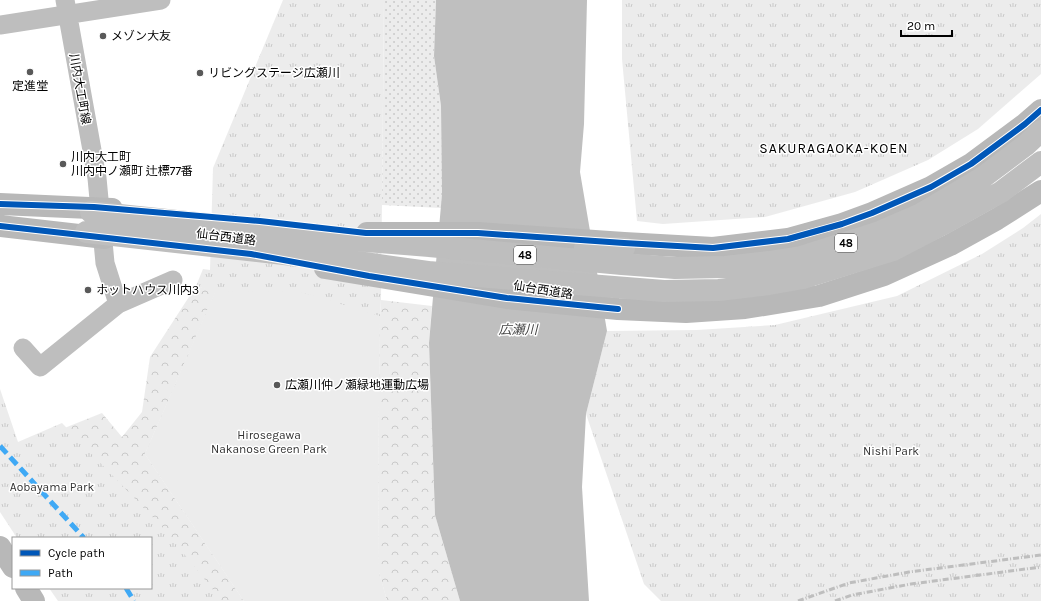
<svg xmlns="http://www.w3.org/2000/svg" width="1041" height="601" viewBox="0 0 1041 601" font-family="Karla,'Noto Sans JP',sans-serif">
	<defs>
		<pattern id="grass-dots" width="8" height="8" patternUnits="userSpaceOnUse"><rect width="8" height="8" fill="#ececec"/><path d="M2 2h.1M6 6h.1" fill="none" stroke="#c9c9c9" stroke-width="1.8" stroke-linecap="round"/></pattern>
		<pattern id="forest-crowns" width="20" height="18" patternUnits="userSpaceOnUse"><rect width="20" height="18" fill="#ececec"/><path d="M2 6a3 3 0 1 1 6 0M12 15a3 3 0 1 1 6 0" fill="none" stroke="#c9c9c9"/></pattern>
		<pattern id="park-tufts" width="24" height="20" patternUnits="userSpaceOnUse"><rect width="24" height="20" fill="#ececec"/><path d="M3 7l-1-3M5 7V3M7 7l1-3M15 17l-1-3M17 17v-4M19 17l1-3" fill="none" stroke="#c9c9c9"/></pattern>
	</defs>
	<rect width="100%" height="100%" fill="#fff"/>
	<path fill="url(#grass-dots)" d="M 384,0 L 436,0 L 434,56 L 441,106 L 442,194 L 441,208 L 382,205 Z"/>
	<path fill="url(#forest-crowns)" d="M 196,286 L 216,291 L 145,454 L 244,601 L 148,601 L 151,588 L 151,538 L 17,447 L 102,413 L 122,437 L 142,412 L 150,357 Z
		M 381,300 L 432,306 L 429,343 L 435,515 L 460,601 L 387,601 L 379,573 L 378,473 L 380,316 Z"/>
	<path fill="url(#park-tufts)" d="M 283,0 L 384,0 L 381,300 L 380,316 L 378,473 L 379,573 L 387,601 L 244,601 L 145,454 L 215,292 L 196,286 L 203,269 L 210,270 L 213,168 Z
		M 622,0 L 1041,0 L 1041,74 L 978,129 L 928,160 L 855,192 L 765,217 L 663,224 L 637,221 L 622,59 Z
		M 1041,214 L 1041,601 L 661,601 L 644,584 L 586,414 L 607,331 L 697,330 L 775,325 L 897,296 L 982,254 L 1023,228 Z
		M 0,389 L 18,442 L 62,423 L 164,529 L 222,601 L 58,601 L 49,588 L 151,588 L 151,538 L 17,538 L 0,512 Z"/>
	<path fill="#ececec" d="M 216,291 L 301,292 L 380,316 L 378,473 L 379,573 L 387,601 L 244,601 L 145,454 Z"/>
	<path fill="#bfbfbf" d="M 436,0 L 587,0 L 584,124 L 580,172 L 607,331 L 586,414 L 582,487 L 589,601 L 460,601 L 435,515 L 429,343 L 442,194 L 441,106 L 434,56 Z"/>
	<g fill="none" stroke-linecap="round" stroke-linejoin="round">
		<path stroke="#bebebe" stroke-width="19" d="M 0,25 L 161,0
			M 118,304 L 173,280
			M 23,348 L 40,367 L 118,304 L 105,263 L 97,178 L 65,0"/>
		<path stroke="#b8b8b8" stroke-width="22" d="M 0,204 L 112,209
			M 0,226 L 105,238
			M 367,233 L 478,233 L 624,243 L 713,248 L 788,239 L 842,224 L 872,213 L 931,187 L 971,164 L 1025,124 L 1041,110
			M 325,268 L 507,298 L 618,309 L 686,312 L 745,308 L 819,296 L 884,275 L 950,245 L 997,219 L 1041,191
			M 0,547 L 13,567
			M 26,588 L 34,601"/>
		<path stroke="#bebebe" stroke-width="22" d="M 91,212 L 367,241 L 442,247
			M 86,232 L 364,263 L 442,274
			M 429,246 L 622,264 L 675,268 L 725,267 L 769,262 L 801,257 L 877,233 L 921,214 L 982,178 L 1026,145 L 1041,131
			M 585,248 L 624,248
			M 428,272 L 664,291 L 719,290 L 769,284 L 803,278 L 893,250 L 947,222 L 1001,192 L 1041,162"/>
		<path stroke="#bebebe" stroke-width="3" stroke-dasharray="6 2 1 2" stroke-linecap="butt" d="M 798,601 L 849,583 L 909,572 L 1041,555
			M 835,601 L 852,595 L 911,584 L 1041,567"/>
		<path stroke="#3fa9f5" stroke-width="5" stroke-dasharray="10 5" stroke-linecap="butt" d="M 0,446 L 84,538
			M 126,588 L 134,601"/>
		<defs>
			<path id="cycleway" d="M 0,204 L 94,207 L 260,221 L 366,233 L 478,233 L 624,243 L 713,248 L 788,239 L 842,224 L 872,213 L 931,187 L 971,164 L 1025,124 L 1041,110
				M 0,226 L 251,254 L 369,276 L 507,298 L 618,309"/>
		</defs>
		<use href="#cycleway" stroke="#fff" stroke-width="8"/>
		<use href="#cycleway" stroke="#0057b8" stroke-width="6"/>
	</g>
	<g fill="#595959" stroke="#fff" stroke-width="1.5">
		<circle cx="103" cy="36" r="4"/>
		<circle cx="30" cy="72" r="4"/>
		<circle cx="200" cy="73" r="4"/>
		<circle cx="63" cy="164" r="4"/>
		<circle cx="88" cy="290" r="4"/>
		<circle cx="277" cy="385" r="4"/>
	</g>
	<g text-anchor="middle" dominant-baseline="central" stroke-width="3" stroke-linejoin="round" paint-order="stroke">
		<g fill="#fff" stroke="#4c4c4c" stroke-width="1">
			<rect x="835" y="234" width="22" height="18" rx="3"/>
			<rect x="514" y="246" width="22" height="18" rx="3"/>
		</g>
		<g font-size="11" font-weight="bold" fill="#000">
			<text x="846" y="243">48</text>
			<text x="525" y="255">48</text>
		</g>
		<g font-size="12" fill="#000" stroke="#fff" text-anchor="start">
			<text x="111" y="36">メゾン大友</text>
			<text x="208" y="73">リビングステージ広瀬川</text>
			<text x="30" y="86" text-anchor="middle">定進堂</text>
			<text x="71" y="157">川内大工町<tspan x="71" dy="14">川内中ノ瀬町 辻標77番</tspan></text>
			<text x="96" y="290">ホットハウス川内3</text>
			<text x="285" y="385">広瀬川仲ノ瀬緑地運動広場</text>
		</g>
		<g font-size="12" fill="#000" stroke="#fff">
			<text transform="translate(80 89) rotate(80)">川内大工町線</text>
			<text transform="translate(226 237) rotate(7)">仙台西道路</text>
			<text transform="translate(543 290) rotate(9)">仙台西道路</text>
		</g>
		<g font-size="12" fill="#333" stroke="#fff">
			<text x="269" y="435">Hirosegawa<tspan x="269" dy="14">Nakanose Green Park</tspan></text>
			<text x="891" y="451">Nishi Park</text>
			<text x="52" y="487">Aobayama Park</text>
		</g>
		<g font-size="13" font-style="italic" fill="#444" stroke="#fff">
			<text x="518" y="329">広瀬川</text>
		</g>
		<g font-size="14" letter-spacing="1" fill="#000" stroke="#fff">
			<text x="834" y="148">SAKURAGAOKA-KOEN</text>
		</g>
	</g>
	<rect x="12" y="537" width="140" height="52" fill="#ffffff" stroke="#999999"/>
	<rect x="20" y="550" width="20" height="6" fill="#0057b8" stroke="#999999"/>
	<text x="48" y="557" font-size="12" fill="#000000">Cycle path</text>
	<rect x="20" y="570" width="20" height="6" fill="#3fa9f5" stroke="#999999"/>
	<text x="48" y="577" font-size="12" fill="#000000">Path</text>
	<path d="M901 30v6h51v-6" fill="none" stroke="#000000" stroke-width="2"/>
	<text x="907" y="30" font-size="12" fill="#000000" stroke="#ffffff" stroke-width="3" paint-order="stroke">20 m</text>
</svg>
